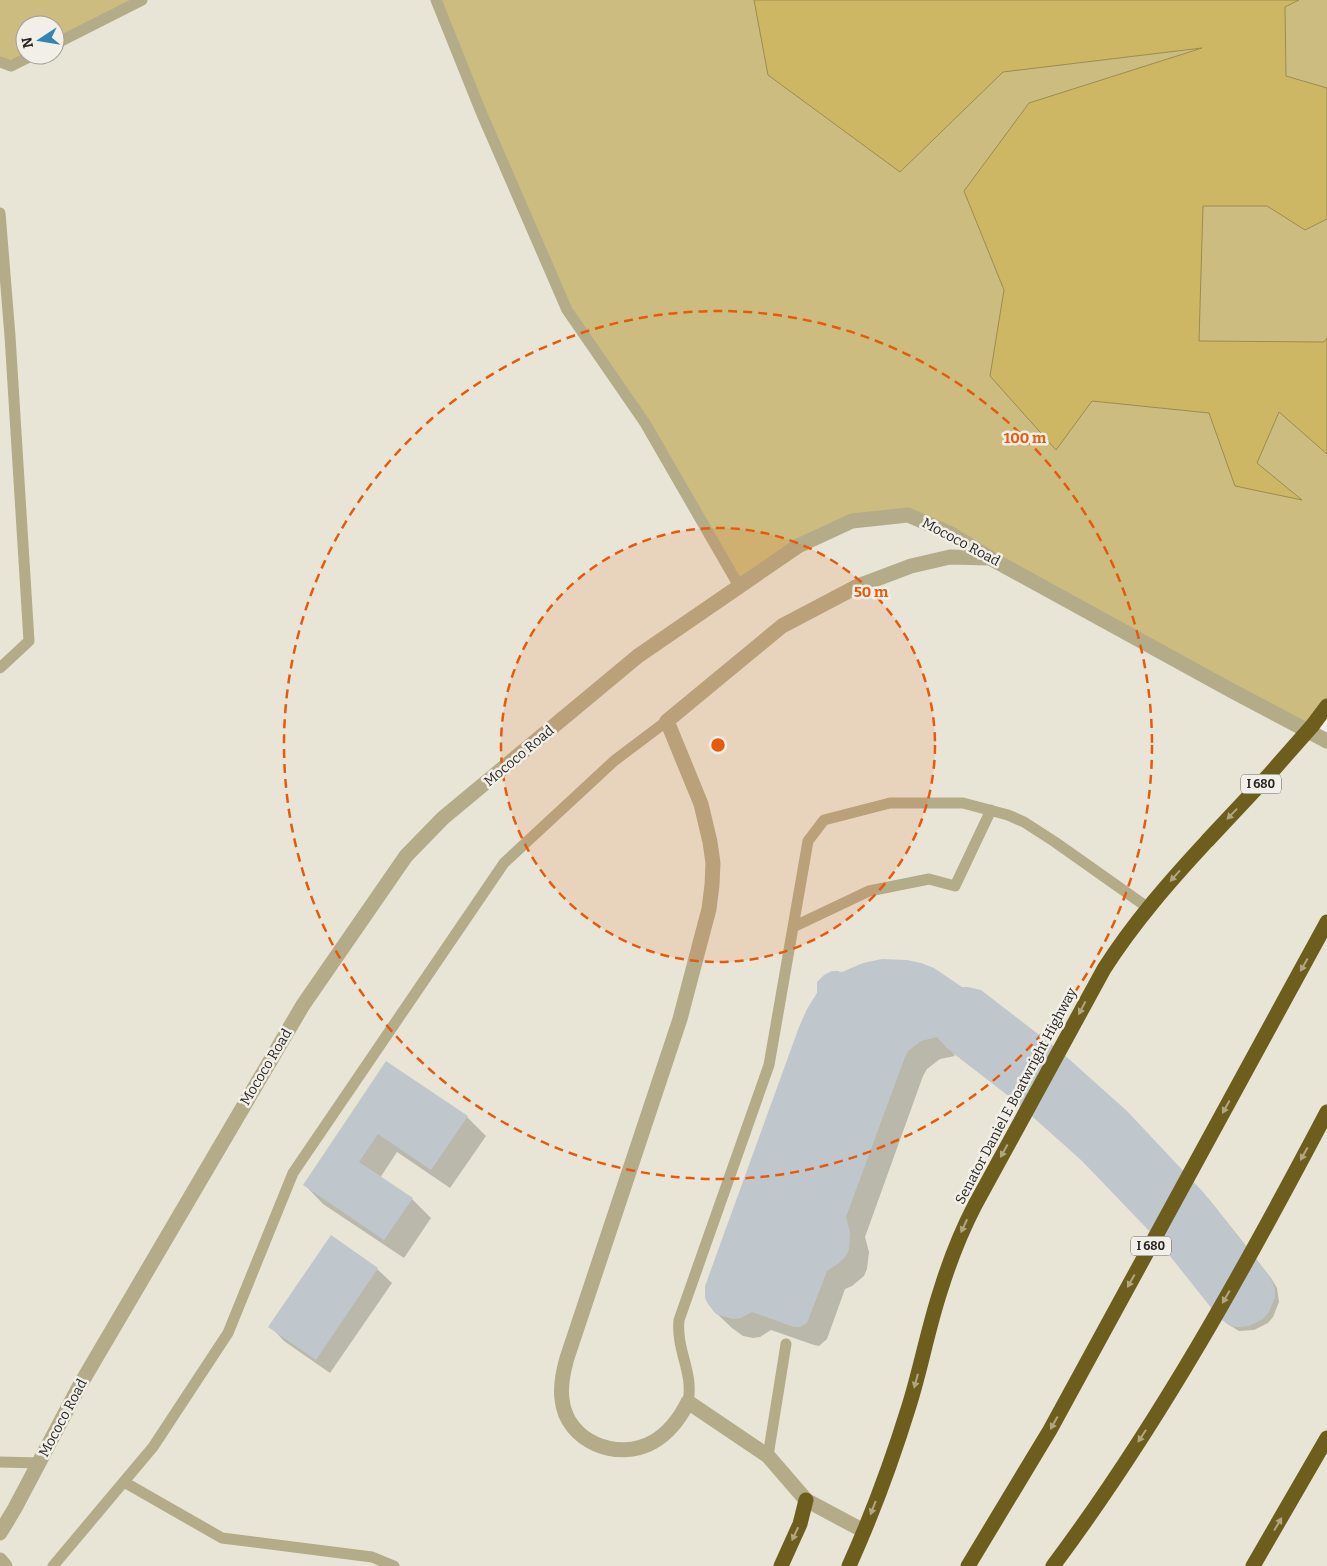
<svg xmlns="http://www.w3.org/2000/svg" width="1327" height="1566" viewBox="0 0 1327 1566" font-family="Bitter,serif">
	<rect width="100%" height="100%" fill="#f1efe7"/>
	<path fill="#e9e5d6" d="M 142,0 L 436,0 L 852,521 L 908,515 L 1327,734 L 1327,1566 L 0,1566 L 0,62 L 33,55 L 55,55 L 55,44 Z"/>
	<path fill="#ccbc7f" d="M 0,0 L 142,0 L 55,44 L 55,25 L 25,25 L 25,55 L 33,55 L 0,62 Z
		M 436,0 L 1327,0 L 1327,706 L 1312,726 L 908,515 L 852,521 L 739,586 L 645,423 L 567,310 Z"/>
	<path fill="#cdb764" stroke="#9c8c51" d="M 754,0 L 1299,0 L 1285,7 L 1286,76 L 1327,88 L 1327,219 L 1305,230 L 1267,206 L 1203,206 L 1199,341 L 1324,342 L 1327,338 L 1327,454 L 1279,412 L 1257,463 L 1302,500 L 1235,486 L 1209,413 L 1092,401 L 1056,450 L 990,376 L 1004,290 L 964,191 L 1029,103 L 1202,48 L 1003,72 L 900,172 L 768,75 Z"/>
	<path fill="#0003" d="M 837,971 L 842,973 L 1208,1198 L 1239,1237 L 1271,1278 L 1277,1288 L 1279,1302 L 1273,1317 L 1268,1323 L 1254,1330 L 1239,1331 L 1226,1323 L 1155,1236 L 1086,1163 L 1021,1105 L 953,1053 L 955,1056 L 940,1059 L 927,1069 L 923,1076 L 865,1237 L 869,1252 L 867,1269 L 864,1276 L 852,1286 L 845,1289 L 827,1339 L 819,1346 L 814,1345 L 771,1330 L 760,1337 L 753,1338 L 743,1336 L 732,1328 L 712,1309 L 818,994 L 828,974 Z
		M 387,1063 L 467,1117 L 486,1136 L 450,1188 L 397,1152 L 380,1178 L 412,1199 L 431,1218 L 404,1258 L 323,1204 L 305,1185 Z
		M 331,1237 L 377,1269 L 392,1283 L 330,1373 L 284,1341 L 270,1326 Z"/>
	<path fill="#c0c7cc" d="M 882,959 L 907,960 L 921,963 L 934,968 L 962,987 L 968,987 L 981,990 L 1060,1051 L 1128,1112 L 1203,1192 L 1270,1277 L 1275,1289 L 1275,1297 L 1269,1312 L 1263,1319 L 1249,1326 L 1241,1327 L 1234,1327 L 1220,1319 L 1154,1236 L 1082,1161 L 1015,1101 L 947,1048 L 937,1037 L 921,1041 L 908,1051 L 905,1057 L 846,1217 L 850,1232 L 849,1250 L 845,1257 L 839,1263 L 827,1271 L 807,1323 L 800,1327 L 794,1327 L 752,1312 L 741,1318 L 733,1319 L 716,1314 L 708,1304 L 705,1298 L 705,1286 L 799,1027 L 807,1009 L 817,993 L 817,982 L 824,975 L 832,971 L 842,972 L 863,963 Z
		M 386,1061 L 468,1116 L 431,1170 L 378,1134 L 359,1162 L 413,1198 L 384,1240 L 303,1185 Z
		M 331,1235 L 378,1268 L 316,1360 L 268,1327 Z"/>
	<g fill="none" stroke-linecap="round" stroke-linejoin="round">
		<path stroke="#b4ab89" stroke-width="11" d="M 436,0 L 481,112 L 567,310 L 645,423 L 739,586
			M 55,44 L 142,0
			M 0,62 L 11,66 L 33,55
			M 0,213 L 10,336 L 29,641 L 0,668
			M 793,927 L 869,891 L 929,879 L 955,886 L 991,810
			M 688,1402 C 694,1372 676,1351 679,1320 L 769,1065 L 808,841 L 824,820 L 890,803 L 963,803 L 1008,815 L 1024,822 L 1055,842 L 1147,907
			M 768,1456 L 786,1344
			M 0,1462 L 39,1463
			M 124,1482 L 222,1538 L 372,1557 L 394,1566
			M 53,1566 L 153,1447 L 228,1333 L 293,1173 L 504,863 L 614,761 L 667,721"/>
		<path stroke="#b4ab89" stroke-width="15" d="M 864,1531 L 806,1500 L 768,1456 L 688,1402 C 680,1418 669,1433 653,1442 C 618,1462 566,1442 562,1399 C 560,1385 563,1372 567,1358 L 680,1019 L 709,909 L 712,885 L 713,863 L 710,842 L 701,804 L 667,721 L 782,626 L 858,586 L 911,566 L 950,557 L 989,558
			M 0,1533 L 15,1508 L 80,1385 L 303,1005 L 406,856 L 443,818 L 638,656 L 798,546 L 852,521 L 908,515 L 949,533 L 990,558 L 1234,692 L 1327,741
			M 0,1560 L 5,1566"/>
		<path stroke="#6e5e1d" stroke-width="15" d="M 1312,726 L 1327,706
			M 781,1566 L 800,1524 L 806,1500
			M 849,1566 C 872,1515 892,1461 909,1406 C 921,1368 928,1328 941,1289 C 950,1260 961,1232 975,1205 L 1104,969 C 1134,922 1170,881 1208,840
			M 968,1566 L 1050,1430 L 1327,922
			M 1053,1566 C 1159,1424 1245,1268 1327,1112
			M 1253,1566 L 1327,1438"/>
		<path stroke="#6e5e1d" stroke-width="15" d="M 1208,840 L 1268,776 L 1312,726"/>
	</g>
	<defs><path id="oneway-solid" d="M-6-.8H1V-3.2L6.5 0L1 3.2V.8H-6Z" transform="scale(1.25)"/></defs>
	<g fill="#b0a682">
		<use href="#oneway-solid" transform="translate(1232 814) rotate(134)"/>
		<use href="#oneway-solid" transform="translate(1175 876) rotate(132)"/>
		<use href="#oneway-solid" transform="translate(1304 965) rotate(119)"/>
		<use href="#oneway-solid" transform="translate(1082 1008) rotate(118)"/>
		<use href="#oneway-solid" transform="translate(1226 1107) rotate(119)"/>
		<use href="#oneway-solid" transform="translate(1004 1151) rotate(119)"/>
		<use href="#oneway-solid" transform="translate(1304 1154) rotate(119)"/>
		<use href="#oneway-solid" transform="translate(964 1226) rotate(115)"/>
		<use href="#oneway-solid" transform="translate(1131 1281) rotate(119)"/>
		<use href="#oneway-solid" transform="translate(1226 1297) rotate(120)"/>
		<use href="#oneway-solid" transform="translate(916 1381) rotate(105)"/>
		<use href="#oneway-solid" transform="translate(1054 1423) rotate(119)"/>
		<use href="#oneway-solid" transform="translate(1142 1436) rotate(123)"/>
		<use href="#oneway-solid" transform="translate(873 1508) rotate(111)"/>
		<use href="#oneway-solid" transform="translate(1278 1524) rotate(-59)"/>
		<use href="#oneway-solid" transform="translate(795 1534) rotate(115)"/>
	</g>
	<circle cx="718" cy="745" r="217" fill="#e8590c" fill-opacity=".12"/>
	<g fill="none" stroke="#e8590c" stroke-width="2.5" stroke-dasharray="9 6">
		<circle cx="718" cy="745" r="217"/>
		<circle cx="718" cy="745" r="434"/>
	</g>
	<g text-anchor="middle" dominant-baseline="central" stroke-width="5" stroke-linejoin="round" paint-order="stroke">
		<g fill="#f1efe7" stroke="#64635f" stroke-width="1">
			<rect x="1241" y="774.5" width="40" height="19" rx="4"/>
			<rect x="1131" y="1236.5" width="40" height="19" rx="4"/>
		</g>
		<g font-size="12" font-weight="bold" fill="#282725">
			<text x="1261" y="784">I 680</text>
			<text x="1151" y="1246">I 680</text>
		</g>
		<g font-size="14" fill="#282725" stroke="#f1efe7">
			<text transform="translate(961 542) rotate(28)">Mococo Road</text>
			<text transform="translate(519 756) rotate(-40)">Mococo Road</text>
			<text transform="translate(266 1067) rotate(-59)">Mococo Road</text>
			<text transform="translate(1016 1096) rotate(-62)">Senator Daniel E Boatwright Highway</text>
			<text transform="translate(63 1418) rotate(-62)">Mococo Road</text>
		</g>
	</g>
	<circle cx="718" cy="745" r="8" fill="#e8590c" stroke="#f1efe7" stroke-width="2.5"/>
	<g font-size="15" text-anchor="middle" font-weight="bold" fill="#e8590c" stroke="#f1efe7" stroke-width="5" stroke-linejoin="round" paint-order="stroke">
		<text x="1025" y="443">100 m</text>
		<text x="871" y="597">50 m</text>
	</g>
	<g transform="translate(40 40) rotate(258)"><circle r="24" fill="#f1efe7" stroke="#a19f99"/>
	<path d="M0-4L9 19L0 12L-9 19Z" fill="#3184b4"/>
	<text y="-8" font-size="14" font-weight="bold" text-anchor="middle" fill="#282725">N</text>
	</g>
</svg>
